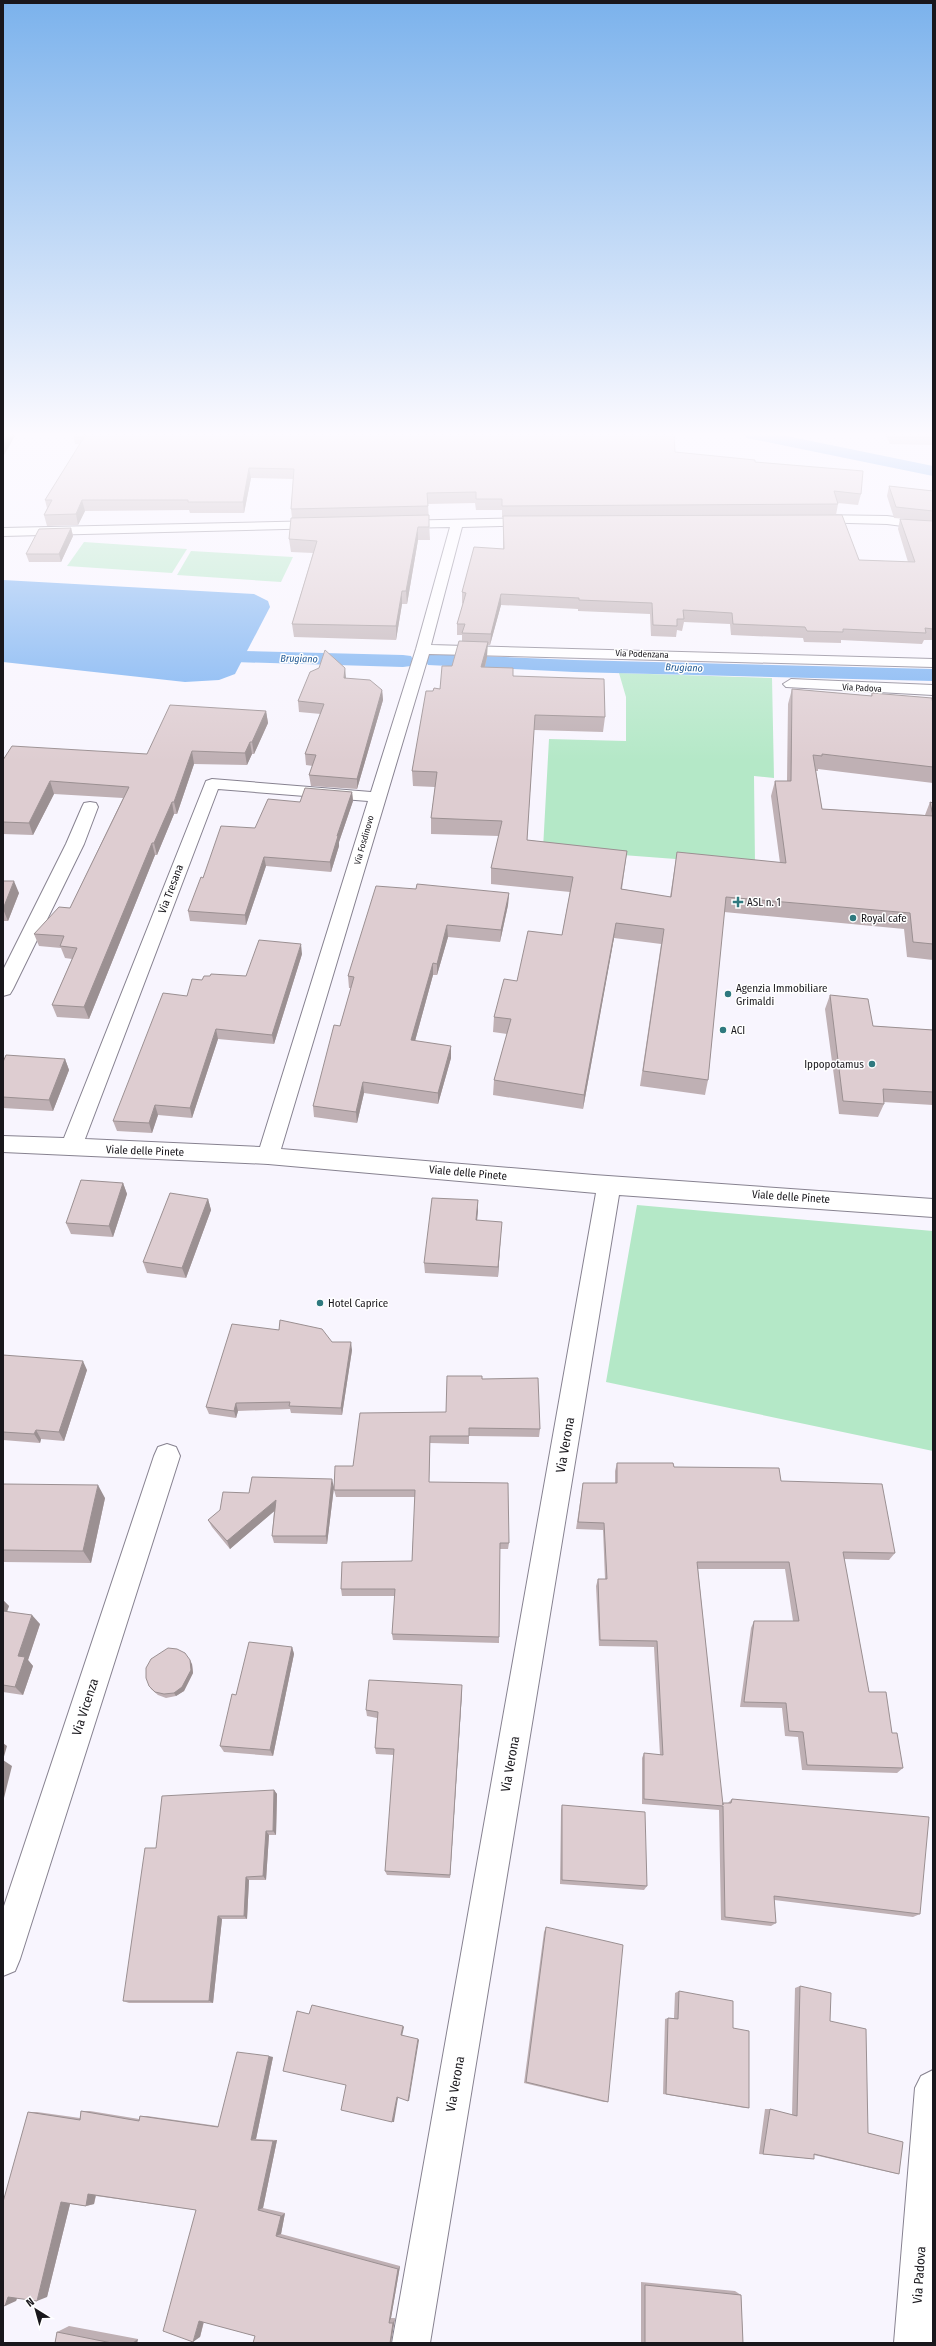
<svg xmlns="http://www.w3.org/2000/svg" width="936" height="2346" viewBox="0 0 936 2346" font-family="'Fira Sans Condensed',sans-serif">
	<rect width="100%" height="100%" fill="#f8f5fe"/>
	<path fill="#b4e8c7" d="M 84,542 L 187,549 L 172,573 L 67,566 Z
		M 191,551 L 293,557 L 281,582 L 177,575 Z
		M 619,673 L 772,678 L 774,778 L 754,776 L 755,865 L 543,849 L 549,739 L 626,741 L 626,697 Z
		M 637,1205 L 933,1231 L 933,1451 L 606,1382 Z"/>
	<path fill="#78b0f1" d="M 3,580 L 254,594 L 268,601 L 270,607 L 235,674 L 219,680 L 185,682 L 3,662 Z"/>
	<g fill="none" stroke-linecap="round" stroke-linejoin="round">
		<path fill="#78b0f1" fill-rule="evenodd" d="M 744,434 L 777,434 L 933,466 L 933,476 L 752,439 L 746,438 Z
			M 243,651 L 403,655 L 411,656 L 414,661 L 411,666 L 403,667 L 235,662 L 232,657 L 235,652 Z
			M 436,654 L 574,660 L 933,669 L 933,681 L 574,672 L 428,665 L 425,660 L 428,655 Z"/>
		<defs>
			<path id="minor" d="M 815,515 L 887,516 L 933,522 L 933,530 L 887,524 L 811,522 L 809,519 L 811,516 Z
				M 532,518 L 538,522 L 536,525 L 462,527 L 431,645 L 933,659 L 933,667 L 429,654 L 281,1149 L 594,1175 L 933,1199 L 933,1217 L 619,1195 L 430,2343 L 392,2343 L 596,1193 L 268,1164 L 3,1152 L 3,1136 L 64,1138 L 206,781 L 212,779 L 371,792 L 416,649 L 450,527 L 399,528 L 393,524 L 394,521 ZM 218,789 L 368,801 L 260,1147 L 85,1139 Z
				M 320,521 L 325,522 L 326,525 L 325,528 L 3,536 L 3,528 Z
				M 791,679 L 933,685 L 933,695 L 786,687 L 783,684 Z
				M 90,802 L 96,803 L 98,807 L 84,844 L 13,989 L 10,994 L 3,996 L 3,970 L 66,844 L 82,807 L 84,803 Z
				M 167,1444 L 176,1447 L 180,1456 L 20,1959 L 15,1971 L 3,1976 L 3,1909 L 154,1456 L 158,1447 Z
				M 933,2070 L 932,2343 L 894,2343 L 915,2088 L 921,2076 Z"/>
		</defs>
		<use href="#minor" stroke="#878290" stroke-width="2"/>
		<use href="#minor" fill="#fff" fill-rule="evenodd"/>
	</g>
	<path fill="#bfb0b4" d="M 73,434 L 674,434 L 675,452 L 755,462 L 861,494 L 858,505 L 838,503 L 838,504 L 836,515 L 859,560 L 908,562 L 898,529 L 900,519 L 906,519 L 894,518 L 887,496 L 889,486 L 933,491 L 933,640 L 924,640 L 922,644 L 841,640 L 841,643 L 804,642 L 803,638 L 731,635 L 730,624 L 684,622 L 682,631 L 677,630 L 676,637 L 651,636 L 650,614 L 578,611 L 578,609 L 501,605 L 490,645 L 487,645 L 487,657 L 485,667 L 513,677 L 605,717 L 603,732 L 534,730 L 527,840 L 627,851 L 622,889 L 670,897 L 677,852 L 780,863 L 771,796 L 775,781 L 787,781 L 788,704 L 792,689 L 871,696 L 872,693 L 933,767 L 933,783 L 818,769 L 818,771 L 816,771 L 822,809 L 925,815 L 930,802 L 933,803 L 933,960 L 907,957 L 904,929 L 724,912 L 708,1080 L 705,1095 L 640,1086 L 661,944 L 614,938 L 583,1109 L 493,1095 L 494,1080 L 507,1034 L 493,1032 L 494,1017 L 517,981 L 562,935 L 570,892 L 491,884 L 491,868 L 499,836 L 431,834 L 431,818 L 435,787 L 413,786 L 412,771 L 433,691 L 440,689 L 452,666 L 462,641 L 462,635 L 457,635 L 457,624 L 463,604 L 462,603 L 462,592 L 503,549 L 503,517 L 502,517 L 502,510 L 476,510 L 475,503 L 428,504 L 430,540 L 418,540 L 407,604 L 402,604 L 396,640 L 294,637 L 292,624 L 313,553 L 291,552 L 289,539 L 292,518 L 291,509 L 293,479 L 251,478 L 244,513 L 190,513 L 189,510 L 85,511 L 78,525 L 47,526 L 44,515 L 47,508 L 45,500 L 80,444 L 75,444 Z
		M 885,434 L 933,434 L 933,445 L 890,444 Z
		M 71,528 L 73,536 L 61,562 L 29,562 L 26,554 Z
		M 346,678 L 382,690 L 383,700 L 357,789 L 311,786 L 309,775 L 313,766 L 306,765 L 305,754 L 321,714 L 299,712 L 298,701 Z
		M 266,711 L 268,723 L 254,754 L 252,754 L 247,765 L 194,764 L 177,814 L 174,814 L 157,855 L 155,855 L 89,1019 L 57,1017 L 52,1005 L 72,959 L 65,958 L 61,948 L 39,946 L 34,934 L 70,908 L 123,798 L 54,794 L 33,835 L 3,834 L 3,760 L 147,754 Z
		M 352,792 L 353,801 L 339,842 L 339,846 L 331,872 L 266,866 L 246,925 L 190,921 L 188,911 L 255,828 L 300,802 Z
		M 3,881 L 19,893 L 8,921 L 3,921 Z
		M 416,889 L 509,893 L 508,905 L 500,942 L 448,937 L 437,975 L 433,975 L 415,1041 L 451,1058 L 438,1104 L 364,1093 L 357,1123 L 314,1117 L 313,1106 L 340,1026 L 351,988 L 349,988 L 348,976 Z
		M 302,954 L 274,1044 L 218,1039 L 192,1118 L 158,1115 L 152,1133 L 117,1131 L 113,1121 L 202,980 L 210,976 L 246,976 Z
		M 830,995 L 873,1026 L 933,1030 L 933,1105 L 883,1102 L 884,1104 L 878,1117 L 839,1114 L 825,1009 Z
		M 65,1059 L 69,1070 L 53,1111 L 3,1108 L 3,1062 Z
		M 123,1183 L 127,1194 L 113,1237 L 71,1234 L 66,1223 Z
		M 208,1199 L 211,1210 L 186,1278 L 147,1273 L 143,1262 Z
		M 478,1200 L 477,1220 L 501,1232 L 498,1277 L 425,1273 L 424,1263 Z
		M 332,1342 L 352,1350 L 342,1415 L 291,1413 L 290,1409 L 238,1411 L 236,1418 L 209,1414 L 206,1407 Z
		M 3,1355 L 87,1370 L 64,1441 L 41,1439 L 40,1443 L 3,1440 Z
		M 482,1379 L 540,1429 L 539,1437 L 469,1436 L 469,1444 L 430,1443 L 429,1482 L 509,1543 L 508,1549 L 500,1549 L 499,1643 L 393,1640 L 392,1634 L 395,1596 L 342,1596 L 341,1589 L 412,1561 L 415,1497 L 336,1497 L 334,1490 L 353,1466 L 446,1412 Z
		M 617,1463 L 674,1467 L 781,1481 L 895,1553 L 889,1560 L 844,1559 L 869,1692 L 892,1733 L 903,1768 L 897,1773 L 802,1770 L 798,1737 L 785,1736 L 782,1708 L 740,1707 L 751,1628 L 754,1621 L 793,1621 L 785,1569 L 698,1569 L 722,1803 L 728,1803 L 732,1799 L 920,1914 L 913,1917 L 774,1900 L 776,1923 L 771,1926 L 721,1920 L 719,1810 L 642,1804 L 642,1758 L 644,1753 L 660,1755 L 654,1647 L 599,1646 L 596,1586 L 598,1579 L 605,1579 L 603,1530 L 576,1529 L 583,1483 L 615,1483 L 615,1471 Z
		M 3,1484 L 105,1498 L 91,1563 L 3,1562 Z
		M 334,1487 L 327,1544 L 274,1543 L 272,1536 L 274,1511 L 230,1549 L 212,1527 L 208,1520 L 249,1493 Z
		M 3,1600 L 9,1606 L 7,1612 L 40,1624 L 28,1660 L 33,1666 L 23,1695 L 3,1692 Z
		M 292,1647 L 294,1654 L 273,1756 L 224,1752 L 220,1746 L 236,1695 Z
		M 192,1664 L 193,1673 L 184,1691 L 176,1696 L 166,1698 L 158,1695 L 151,1689 L 149,1686 Z
		M 462,1692 L 450,1878 L 387,1875 L 385,1871 L 394,1755 L 376,1754 L 375,1748 L 377,1718 L 367,1716 L 366,1710 Z
		M 274,1790 L 277,1794 L 276,1835 L 269,1835 L 266,1880 L 249,1880 L 247,1919 L 222,1919 L 213,2003 L 129,2003 L 123,2001 Z
		M 562,1805 L 647,1886 L 644,1890 L 560,1884 L 561,1810 Z
		M 546,1927 L 608,2102 L 604,2102 L 524,2083 L 544,1932 Z
		M 800,1986 L 830,2021 L 868,2133 L 899,2174 L 893,2173 L 814,2155 L 814,2159 L 759,2154 L 765,2109 L 770,2109 L 792,2115 L 795,1988 Z
		M 679,1991 L 749,2108 L 745,2108 L 663,2094 L 665,2019 L 668,2018 L 674,2018 L 675,1993 Z
		M 273,2057 L 256,2139 L 277,2140 L 263,2208 L 285,2213 L 281,2234 L 400,2266 L 391,2318 L 395,2318 L 391,2343 L 393,2343 L 253,2343 L 255,2336 L 204,2322 L 200,2337 L 196,2210 L 96,2196 L 94,2204 L 86,2206 L 70,2204 L 47,2297 L 17,2298 L 16,2301 L 28,2112 L 37,2112 L 80,2118 L 81,2111 L 90,2111 L 139,2119 L 140,2116 L 147,2116 L 218,2126 Z
		M 641,2282 L 735,2291 L 741,2295 L 743,2343 L 641,2343 Z
		M 69,2326 L 138,2339 L 137,2343 L 55,2343 L 57,2332 Z"/>
	<path fill="#9b9092" d="M 8,434 L 16,434 L 3,457 L 3,443 Z
		M 249,468 L 251,478 L 244,513 L 243,502 Z
		M 82,500 L 85,511 L 78,525 L 76,514 Z
		M 418,527 L 418,540 L 407,604 L 406,591 Z
		M 71,528 L 73,536 L 61,562 L 59,554 Z
		M 402,591 L 402,604 L 396,640 L 396,626 Z
		M 501,594 L 501,605 L 490,645 L 491,634 Z
		M 488,642 L 487,657 L 481,682 L 481,667 Z
		M 345,668 L 346,678 L 344,678 Z
		M 382,690 L 383,700 L 357,789 L 357,779 Z
		M 266,711 L 268,723 L 254,754 L 252,742 Z
		M 250,742 L 252,754 L 247,765 L 245,753 Z
		M 192,751 L 194,764 L 177,814 L 174,802 Z
		M 50,781 L 54,794 L 33,835 L 29,823 Z
		M 352,792 L 353,801 L 339,842 L 339,846 L 331,872 L 330,862 L 337,836 Z
		M 172,802 L 174,814 L 157,855 L 154,843 Z
		M 152,843 L 155,855 L 89,1019 L 84,1007 Z
		M 264,857 L 266,866 L 246,925 L 245,915 Z
		M 14,881 L 19,893 L 8,921 L 3,909 Z
		M 509,893 L 508,905 L 500,942 L 501,930 Z
		M 616,923 L 614,938 L 583,1109 L 584,1095 Z
		M 447,925 L 448,937 L 437,975 L 437,964 Z
		M 301,944 L 302,954 L 274,1044 L 272,1035 Z
		M 433,963 L 433,975 L 412,1052 L 411,1040 Z
		M 216,1029 L 218,1039 L 192,1118 L 190,1108 Z
		M 451,1046 L 451,1058 L 438,1104 L 438,1093 Z
		M 65,1059 L 69,1070 L 53,1111 L 49,1100 Z
		M 363,1082 L 364,1093 L 357,1123 L 356,1112 Z
		M 155,1105 L 158,1115 L 152,1133 L 149,1123 Z
		M 123,1183 L 127,1194 L 113,1237 L 109,1226 Z
		M 208,1199 L 211,1210 L 186,1278 L 182,1268 Z
		M 478,1200 L 478,1211 L 476,1231 L 476,1220 Z
		M 502,1222 L 501,1232 L 498,1277 L 498,1267 Z
		M 351,1342 L 352,1350 L 342,1415 L 341,1408 Z
		M 83,1361 L 87,1370 L 64,1441 L 59,1432 Z
		M 236,1403 L 238,1411 L 236,1418 L 234,1411 Z
		M 36,1430 L 41,1439 L 40,1443 L 34,1434 Z
		M 332,1479 L 334,1487 L 327,1544 L 326,1536 Z
		M 98,1485 L 105,1498 L 91,1563 L 83,1551 Z
		M 276,1500 L 278,1508 L 230,1549 L 227,1541 Z
		M 3,1600 L 9,1606 L 4,1619 L 3,1618 Z
		M 32,1615 L 40,1624 L 28,1660 L 33,1666 L 23,1695 L 15,1687 L 18,1656 Z
		M 292,1647 L 294,1654 L 273,1756 L 270,1750 Z
		M 190,1660 L 192,1664 L 193,1673 L 184,1691 L 176,1696 L 174,1693 Z
		M 462,1685 L 462,1692 L 450,1878 L 450,1875 Z
		M 3,1743 L 7,1746 L 3,1760 L 12,1766 L 3,1802 Z
		M 274,1790 L 277,1794 L 276,1835 L 273,1831 Z
		M 266,1831 L 269,1835 L 266,1880 L 263,1876 Z
		M 246,1877 L 249,1880 L 247,1919 L 244,1916 Z
		M 218,1916 L 222,1919 L 213,2003 L 209,2001 Z
		M 403,2026 L 404,2027 L 402,2036 L 401,2035 Z
		M 418,2039 L 419,2040 L 409,2101 L 408,2101 Z
		M 269,2056 L 273,2057 L 256,2139 L 251,2140 Z
		M 397,2097 L 398,2098 L 394,2122 L 392,2122 Z
		M 277,2140 L 263,2208 L 258,2210 L 273,2141 Z
		M 96,2193 L 94,2204 L 86,2206 L 88,2194 Z
		M 71,2200 L 47,2297 L 37,2301 L 61,2202 Z
		M 285,2213 L 281,2234 L 276,2236 L 281,2216 Z
		M 400,2266 L 391,2318 L 389,2323 L 398,2269 Z
		M 19,2293 L 16,2301 L 5,2306 L 8,2297 Z
		M 205,2316 L 200,2337 L 193,2342 L 199,2321 Z
		M 395,2318 L 391,2343 L 390,2343 L 393,2323 Z
		M 138,2339 L 137,2343 L 132,2343 Z"/>
	<path fill="#decdd1" stroke="#9b9092" d="M 3,434 L 8,434 L 3,443 Z
		M 86,434 L 674,434 L 675,452 L 755,460 L 755,462 L 863,471 L 861,494 L 834,491 L 838,504 L 502,506 L 502,499 L 476,499 L 476,492 L 427,493 L 428,506 L 291,509 L 294,469 L 249,468 L 243,502 L 188,502 L 188,500 L 82,500 L 76,514 L 44,515 L 52,500 L 45,500 Z
		M 889,486 L 933,491 L 933,511 L 896,507 Z
		M 429,515 L 429,527 L 418,527 L 406,591 L 402,591 L 396,626 L 292,624 L 317,541 L 289,539 L 291,518 Z
		M 835,515 L 842,515 L 859,560 L 915,562 L 900,519 L 933,521 L 933,629 L 925,628 L 926,633 L 843,629 L 843,632 L 807,631 L 805,627 L 733,624 L 732,613 L 683,610 L 684,619 L 677,619 L 677,626 L 653,625 L 652,603 L 579,600 L 579,598 L 501,594 L 491,634 L 462,633 L 465,624 L 457,624 L 466,593 L 462,592 L 474,547 L 504,549 L 503,516 Z
		M 71,528 L 59,554 L 26,554 L 39,529 Z
		M 459,641 L 488,642 L 481,667 L 513,668 L 513,676 L 604,679 L 605,717 L 535,715 L 527,840 L 627,851 L 621,889 L 671,897 L 677,852 L 786,863 L 775,781 L 791,781 L 792,689 L 872,696 L 872,693 L 932,698 L 933,705 L 933,767 L 822,754 L 822,756 L 813,755 L 822,809 L 933,816 L 930,802 L 933,803 L 933,944 L 913,942 L 910,913 L 726,897 L 708,1080 L 643,1071 L 664,929 L 616,923 L 584,1095 L 494,1080 L 511,1019 L 494,1017 L 504,979 L 517,981 L 528,931 L 562,935 L 573,877 L 491,868 L 502,821 L 431,818 L 437,772 L 412,771 L 426,691 L 433,691 L 434,688 L 440,689 L 442,666 L 452,666 Z
		M 325,650 L 345,668 L 344,678 L 370,680 L 382,690 L 357,779 L 309,775 L 316,755 L 305,754 L 324,704 L 298,701 L 310,672 L 319,668 Z
		M 170,705 L 266,711 L 252,742 L 250,742 L 245,753 L 192,751 L 174,802 L 172,802 L 154,843 L 152,843 L 84,1007 L 52,1005 L 77,948 L 60,946 L 64,936 L 34,934 L 59,907 L 70,908 L 129,787 L 50,781 L 29,823 L 3,822 L 3,760 L 12,746 L 147,754 Z
		M 305,788 L 352,792 L 337,836 L 338,836 L 330,862 L 264,857 L 245,915 L 188,911 L 201,877 L 203,878 L 221,826 L 255,828 L 268,799 L 300,802 Z
		M 3,881 L 14,881 L 3,909 Z
		M 417,884 L 509,893 L 501,930 L 447,925 L 437,964 L 433,963 L 411,1040 L 451,1046 L 438,1093 L 363,1082 L 356,1112 L 313,1106 L 334,1025 L 340,1026 L 354,977 L 348,976 L 376,886 L 416,889 Z
		M 259,940 L 301,944 L 272,1035 L 216,1029 L 190,1108 L 155,1105 L 149,1123 L 113,1121 L 163,993 L 187,996 L 192,979 L 202,980 L 204,976 L 210,976 L 211,974 L 246,976 Z
		M 830,995 L 868,999 L 873,1026 L 933,1030 L 933,1092 L 883,1089 L 884,1104 L 843,1101 Z
		M 6,1055 L 65,1059 L 49,1100 L 3,1097 L 3,1062 Z
		M 81,1180 L 123,1183 L 109,1226 L 66,1223 Z
		M 170,1193 L 208,1199 L 182,1268 L 143,1262 Z
		M 432,1198 L 478,1200 L 476,1220 L 502,1222 L 498,1267 L 424,1263 Z
		M 280,1320 L 322,1329 L 332,1342 L 351,1342 L 341,1408 L 289,1406 L 290,1402 L 236,1403 L 234,1411 L 206,1407 L 232,1324 L 279,1330 Z
		M 3,1355 L 83,1361 L 59,1432 L 36,1430 L 34,1434 L 3,1432 Z
		M 447,1376 L 482,1376 L 482,1379 L 538,1378 L 540,1429 L 469,1428 L 469,1436 L 430,1436 L 429,1482 L 508,1483 L 509,1543 L 500,1543 L 499,1637 L 392,1634 L 395,1589 L 341,1589 L 342,1562 L 412,1561 L 415,1490 L 334,1490 L 335,1466 L 353,1466 L 360,1413 L 446,1412 Z
		M 617,1463 L 673,1463 L 674,1467 L 779,1468 L 781,1481 L 882,1484 L 895,1553 L 843,1552 L 869,1692 L 886,1692 L 892,1733 L 897,1733 L 903,1768 L 807,1765 L 803,1732 L 789,1731 L 786,1703 L 744,1702 L 754,1621 L 799,1621 L 789,1562 L 697,1562 L 723,1805 L 723,1803 L 731,1803 L 732,1799 L 929,1817 L 920,1914 L 774,1896 L 776,1923 L 725,1917 L 723,1806 L 644,1799 L 644,1753 L 663,1755 L 657,1641 L 600,1640 L 598,1579 L 607,1579 L 604,1523 L 578,1522 L 583,1483 L 617,1483 Z
		M 252,1477 L 332,1479 L 326,1536 L 272,1536 L 276,1500 L 227,1541 L 208,1520 L 220,1510 L 223,1492 L 249,1493 Z
		M 3,1484 L 98,1485 L 83,1551 L 3,1550 Z
		M 3,1611 L 32,1615 L 18,1656 L 25,1657 L 15,1687 L 3,1685 Z
		M 249,1642 L 292,1647 L 270,1750 L 220,1746 L 232,1694 L 236,1695 Z
		M 168,1648 L 177,1649 L 185,1653 L 190,1660 L 191,1670 L 182,1687 L 174,1693 L 164,1694 L 155,1692 L 149,1686 L 146,1678 L 146,1668 L 151,1659 Z
		M 369,1680 L 462,1685 L 450,1875 L 385,1871 L 394,1749 L 375,1748 L 378,1712 L 366,1710 Z
		M 274,1790 L 273,1831 L 266,1831 L 263,1876 L 246,1877 L 244,1916 L 218,1916 L 209,2001 L 123,2001 L 145,1848 L 156,1848 L 162,1796 Z
		M 562,1805 L 645,1812 L 647,1886 L 562,1880 Z
		M 546,1927 L 623,1945 L 608,2102 L 526,2082 Z
		M 800,1986 L 831,1993 L 830,2021 L 866,2029 L 868,2133 L 903,2142 L 899,2174 L 814,2154 L 814,2159 L 763,2154 L 770,2109 L 797,2116 Z
		M 679,1991 L 733,2001 L 733,2028 L 749,2031 L 749,2108 L 666,2094 L 668,2018 L 678,2019 Z
		M 312,2005 L 403,2026 L 401,2035 L 418,2039 L 408,2101 L 397,2097 L 392,2122 L 341,2110 L 346,2085 L 283,2071 L 297,2011 L 309,2014 Z
		M 237,2052 L 269,2056 L 251,2140 L 273,2141 L 258,2210 L 281,2216 L 276,2236 L 398,2269 L 389,2323 L 393,2323 L 390,2343 L 253,2343 L 255,2336 L 199,2321 L 193,2342 L 163,2331 L 196,2210 L 88,2194 L 86,2206 L 61,2202 L 37,2301 L 8,2297 L 5,2306 L 3,2305 L 3,2202 L 28,2112 L 80,2120 L 81,2111 L 139,2121 L 140,2116 L 218,2127 Z
		M 645,2285 L 741,2295 L 743,2343 L 645,2343 Z
		M 57,2332 L 112,2343 L 55,2343 Z"/>
	<linearGradient id="sky" x2="0" y2="1"><stop stop-color="#7bb2ec"/><stop offset="0.57" stop-color="#fcfaff"/><stop offset="1" stop-color="#fcfaff" stop-opacity="0"/></linearGradient>
	<rect width="936" height="762" fill="url(#sky)"/>
	<g fill="#2f797f" stroke="#fff" stroke-width="1.5">
		<path d="M736 896h4v4h4v4h-4v4h-4v-4h-4v-4h4z"/>
		<circle cx="853" cy="918" r="4"/>
		<circle cx="728" cy="994" r="4"/>
		<circle cx="723" cy="1030" r="4"/>
		<circle cx="872" cy="1064" r="4"/>
		<circle cx="320" cy="1303" r="4"/>
	</g>
	<g text-anchor="middle" dominant-baseline="central" stroke-width="3" stroke-linejoin="round" paint-order="stroke">
		<g font-size="9" fill="#19171c" stroke="#fff">
			<text transform="translate(642 654) rotate(2)">Via Podenzana</text>
			<text transform="translate(862 688) rotate(3)">Via Padova</text>
			<text transform="translate(364 840) rotate(-74)">Via Fosdinovo</text>
		</g>
		<g font-size="10" font-style="italic" fill="#205893" stroke="#fff">
			<text transform="translate(299 659) rotate(1)">Brugiano</text>
			<text transform="translate(684 668) rotate(2)">Brugiano</text>
		</g>
		<g font-size="11" fill="#19171c" stroke="#fff">
			<text transform="translate(171 889) rotate(-69)">Via Tresana</text>
			<text transform="translate(145 1151) rotate(2)">Viale delle Pinete</text>
			<text transform="translate(468 1173) rotate(5)">Viale delle Pinete</text>
			<text transform="translate(791 1197) rotate(4)">Viale delle Pinete</text>
		</g>
		<g font-size="11" fill="#19171c" stroke="#fff" text-anchor="start">
			<text x="747" y="902">ASL n. 1</text>
			<text x="861" y="918">Royal cafe</text>
			<text x="736" y="988">Agenzia Immobiliare<tspan x="736" dy="13">Grimaldi</tspan></text>
			<text x="731" y="1030">ACI</text>
			<text x="864" y="1064" text-anchor="end">Ippopotamus</text>
			<text x="328" y="1303">Hotel Caprice</text>
		</g>
		<g font-size="13" fill="#19171c" stroke="#fff">
			<text transform="translate(565 1445) rotate(-80)">Via Verona</text>
			<text transform="translate(85 1707) rotate(-72)">Via Vicenza</text>
			<text transform="translate(510 1764) rotate(-80)">Via Verona</text>
			<text transform="translate(455 2084) rotate(-80)">Via Verona</text>
			<text transform="translate(919 2275) rotate(-86)">Via Padova</text>
		</g>
	</g>
	<rect width="936" height="2346" fill="none" stroke="#19171c" stroke-width="8"/>
	<g transform="translate(36 2310) rotate(323)" stroke="#ffffff" stroke-width="3" paint-order="stroke">
	<path d="M0-3L7 15L0 10L-7 15Z" fill="#19171c"/>
	<text y="-6" font-size="11" font-weight="bold" text-anchor="middle" fill="#19171c">N</text>
	</g>
</svg>
